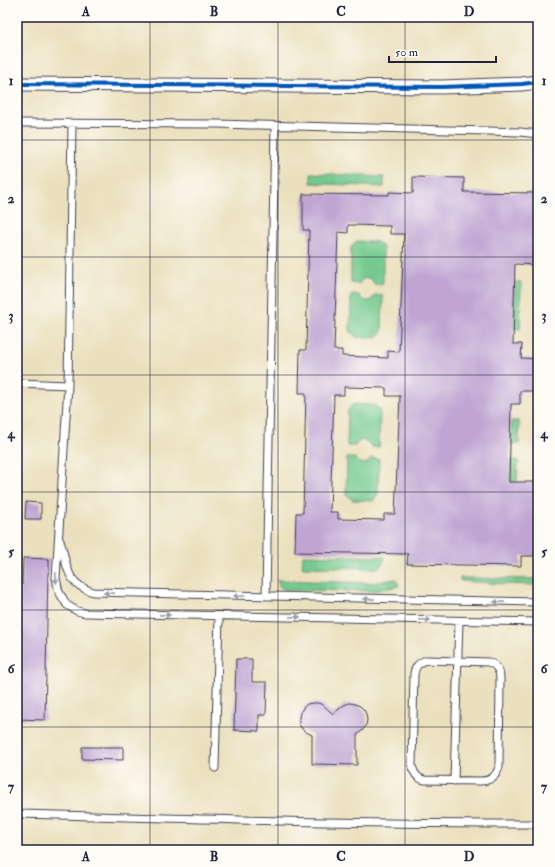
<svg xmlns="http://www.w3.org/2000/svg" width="555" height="867" viewBox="0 0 555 867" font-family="'IM FELL Double Pica',serif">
	<rect width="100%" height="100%" fill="#fdfcf7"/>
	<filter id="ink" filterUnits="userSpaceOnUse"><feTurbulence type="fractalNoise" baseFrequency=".025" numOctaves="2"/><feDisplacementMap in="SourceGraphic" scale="8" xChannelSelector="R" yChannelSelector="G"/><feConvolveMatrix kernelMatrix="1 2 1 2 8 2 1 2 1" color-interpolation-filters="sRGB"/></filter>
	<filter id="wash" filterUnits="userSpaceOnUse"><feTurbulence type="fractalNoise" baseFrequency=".012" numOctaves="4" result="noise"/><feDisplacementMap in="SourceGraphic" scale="16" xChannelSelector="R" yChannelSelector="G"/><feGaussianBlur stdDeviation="0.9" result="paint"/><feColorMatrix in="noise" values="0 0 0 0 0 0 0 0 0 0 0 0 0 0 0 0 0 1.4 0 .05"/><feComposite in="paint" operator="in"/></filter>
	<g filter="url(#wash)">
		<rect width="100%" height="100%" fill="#ebe0bd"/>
		<path fill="#73c98e" stroke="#4a7664" d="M 311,173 L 384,177 L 384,187 L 311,183 Z
			M 356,241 L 377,242 L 383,247 L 383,284 L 374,284 L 372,280 C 367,276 362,278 359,284 L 351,283 L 351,248 Z
			M 515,282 L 521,282 L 520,329 L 514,328 Z
			M 351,295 L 359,295 C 363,303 371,303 375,295 L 383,296 L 382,331 L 377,338 L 356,337 L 350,331 Z
			M 353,404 L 374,405 L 380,410 L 379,447 L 371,447 L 369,443 L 363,440 L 358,442 L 355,446 L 347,446 L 348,410 Z
			M 512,421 L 519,421 L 519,444 L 511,444 Z
			M 347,458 L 355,458 C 359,465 367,466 371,458 L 379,459 L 378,494 L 373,501 L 352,500 L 346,494 Z
			M 511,460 L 518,460 L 517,481 L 510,481 Z
			M 303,555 L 385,557 C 383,562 382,567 376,568 L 302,567 Z
			M 460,578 L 538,579 L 538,585 L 504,584 L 461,581 L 460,580 Z
			M 396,579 L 399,586 L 373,591 L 285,590 L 279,586 L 277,580 L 371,583 Z"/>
		<g id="blocks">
			<path fill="#c0a5d3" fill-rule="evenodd" d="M 413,177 L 464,178 L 464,192 L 538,193 L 538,265 L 515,264 L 513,344 L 522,344 L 521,358 L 538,359 L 538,391 L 520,391 L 520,404 L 511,404 L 509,482 L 538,482 L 538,556 L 521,556 L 521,566 L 407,564 L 408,554 L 295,552 L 296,513 L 303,513 L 306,393 L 299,393 L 300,350 L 306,350 L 309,230 L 303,230 L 303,194 L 389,195 L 389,192 L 413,193 ZM 348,225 L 390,226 L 390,234 L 404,234 L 399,352 L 388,351 L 388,358 L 342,356 L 342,350 L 334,350 L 338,232 L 348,233 ZM 344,387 L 386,388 L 386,396 L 400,396 L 395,514 L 384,514 L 384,520 L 338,519 L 338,512 L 330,512 L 334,395 L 344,395 Z
				M 26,502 L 41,503 L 41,519 L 25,519 Z
				M 23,558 L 49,559 L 49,573 L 48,573 L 45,720 L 17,719 L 17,585 L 22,585 Z
				M 236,659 L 252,659 L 252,682 L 267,682 L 266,715 L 259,715 L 259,731 L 234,730 Z
				M 313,703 L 318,703 L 323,705 L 333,714 L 344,705 L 349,703 L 355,704 L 360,706 L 364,710 L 366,714 L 367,720 L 366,725 L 363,730 L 357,735 L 357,765 L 312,764 L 312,735 L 306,732 L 302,729 L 299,724 L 299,718 L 300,713 L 303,708 L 307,704 Z
				M 82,747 L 123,747 L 123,760 L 82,759 Z"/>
		</g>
	</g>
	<g filter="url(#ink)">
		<use href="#blocks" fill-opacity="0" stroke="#403e4e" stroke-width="1"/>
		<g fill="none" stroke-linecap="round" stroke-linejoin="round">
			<defs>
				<path id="service" d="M 17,123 L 217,124 L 520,132 L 538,134
					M 72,124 L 68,385 L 56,578 L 59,592 L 67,605 L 77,611 L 85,613 L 538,622
					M 17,383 L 68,385
					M 538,445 L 538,456
					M 60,541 C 68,564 64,583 93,592 L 538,602
					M 266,596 L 275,126
					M 427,660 L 488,662 C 496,664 500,670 500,679 L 499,767 C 496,777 490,781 480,781 L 425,780 C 418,779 414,774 412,766 L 414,674 C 415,666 419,662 427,660 Z
					M 215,768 L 219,616
					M 454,781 L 459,621
					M 17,814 C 191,819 364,824 538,824"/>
				<path id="minor" d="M 17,84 L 442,87 L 522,84 L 538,82"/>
			</defs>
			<use href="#service" stroke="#403e4e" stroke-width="9"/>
			<use href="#minor" stroke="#403e4e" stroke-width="15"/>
			<use href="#service" stroke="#fff" stroke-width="7"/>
			<use href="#minor" stroke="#fff" stroke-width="13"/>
			<defs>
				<path id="cycleway" d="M 17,84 L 442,87 L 522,84 L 538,82"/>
			</defs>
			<use href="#cycleway" stroke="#fdfcf7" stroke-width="6"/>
			<use href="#cycleway" stroke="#0057b8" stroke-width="4"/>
		</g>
		<defs><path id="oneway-solid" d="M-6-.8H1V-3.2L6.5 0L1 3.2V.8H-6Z"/></defs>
		<g fill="#9c9ca7">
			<use href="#oneway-solid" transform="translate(56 578) rotate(87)"/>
			<use href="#oneway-solid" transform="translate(109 593) rotate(-179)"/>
			<use href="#oneway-solid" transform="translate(239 596) rotate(-179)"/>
			<use href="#oneway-solid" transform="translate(369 599) rotate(-179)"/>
			<use href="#oneway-solid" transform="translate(499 602) rotate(-179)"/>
			<use href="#oneway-solid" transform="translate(165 615) rotate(1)"/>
			<use href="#oneway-solid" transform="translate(295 617) rotate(1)"/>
			<use href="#oneway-solid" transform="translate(425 620) rotate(1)"/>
		</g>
	</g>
	<path fill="none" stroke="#22223b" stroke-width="1" stroke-opacity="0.55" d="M 150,17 L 150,850M 278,17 L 278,850M 405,17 L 405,850M 17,140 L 538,140M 17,257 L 538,257M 17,375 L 538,375M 17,492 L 538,492M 17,610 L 538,610M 17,727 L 538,727"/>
	<rect width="555" height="867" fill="none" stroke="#fdfcf7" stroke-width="44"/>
	<path d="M389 56v6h107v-6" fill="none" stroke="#22223b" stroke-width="2"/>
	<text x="395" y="56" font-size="12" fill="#22223b" stroke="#fdfcf7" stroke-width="3" paint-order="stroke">50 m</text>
	<rect x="22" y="22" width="511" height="823" fill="none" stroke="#22223b" stroke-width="1.5"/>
	<g font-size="13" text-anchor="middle" font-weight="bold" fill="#22223b">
		<text x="86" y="16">A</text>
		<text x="214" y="16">B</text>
		<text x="341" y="16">C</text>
		<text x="469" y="16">D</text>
		<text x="11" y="85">1</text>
		<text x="544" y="85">1</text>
		<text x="11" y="203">2</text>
		<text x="544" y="203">2</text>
		<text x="11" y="320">3</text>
		<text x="544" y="320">3</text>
		<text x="11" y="438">4</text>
		<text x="544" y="438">4</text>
		<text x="11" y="556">5</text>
		<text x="544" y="556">5</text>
		<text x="11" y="673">6</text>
		<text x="544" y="673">6</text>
		<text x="11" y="791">7</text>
		<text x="544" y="791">7</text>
		<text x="86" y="861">A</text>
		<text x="214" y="861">B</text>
		<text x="341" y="861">C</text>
		<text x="469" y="861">D</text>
	</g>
</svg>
